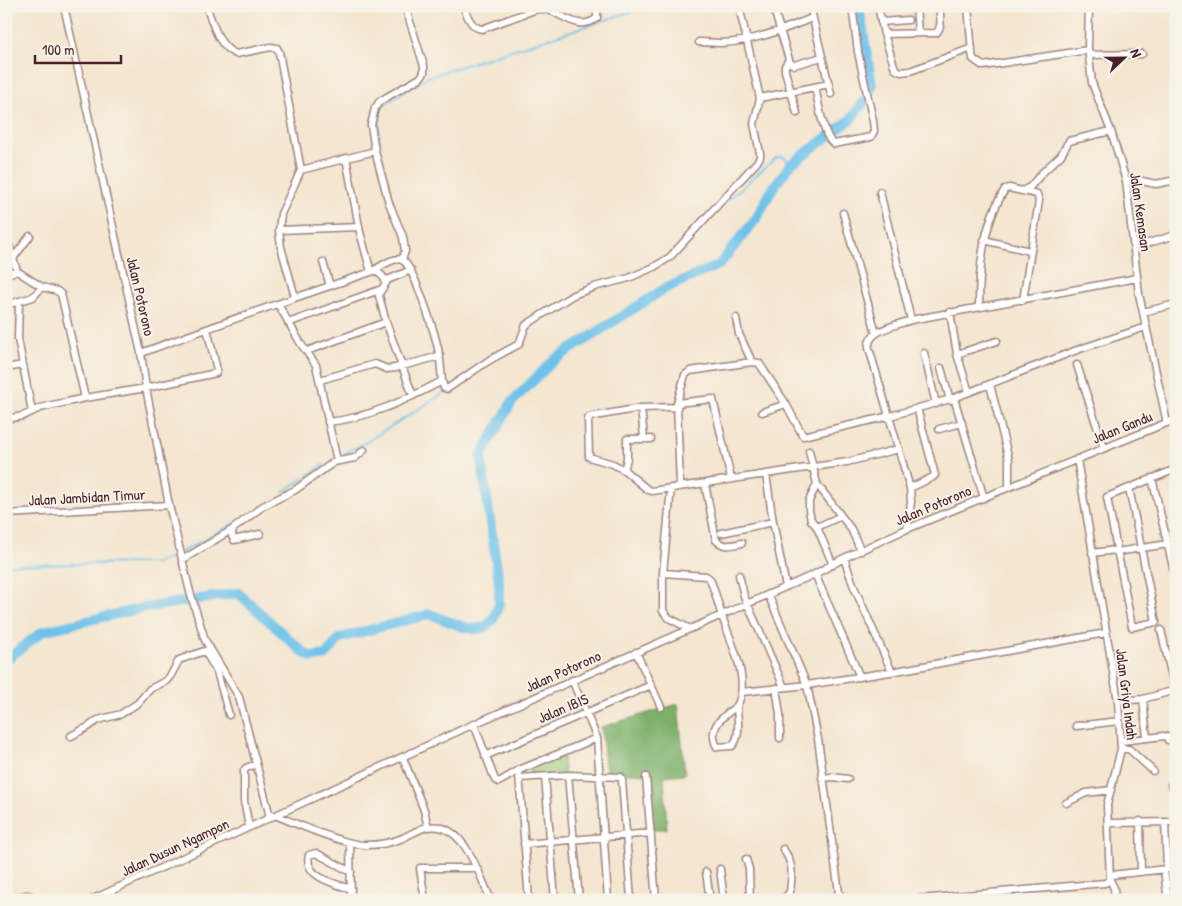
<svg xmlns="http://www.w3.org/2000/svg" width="1182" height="906" viewBox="0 0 1182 906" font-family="'Patrick Hand',sans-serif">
	<rect width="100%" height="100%" fill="#f7f3e8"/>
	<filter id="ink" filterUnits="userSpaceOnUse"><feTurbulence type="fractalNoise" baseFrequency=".02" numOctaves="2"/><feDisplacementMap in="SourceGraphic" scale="10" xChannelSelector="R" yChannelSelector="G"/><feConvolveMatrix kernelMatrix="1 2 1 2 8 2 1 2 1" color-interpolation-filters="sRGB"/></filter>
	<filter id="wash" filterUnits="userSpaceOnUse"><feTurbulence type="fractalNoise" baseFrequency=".0096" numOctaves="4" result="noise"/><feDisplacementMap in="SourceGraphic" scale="20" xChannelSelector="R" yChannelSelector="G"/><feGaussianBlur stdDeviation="1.12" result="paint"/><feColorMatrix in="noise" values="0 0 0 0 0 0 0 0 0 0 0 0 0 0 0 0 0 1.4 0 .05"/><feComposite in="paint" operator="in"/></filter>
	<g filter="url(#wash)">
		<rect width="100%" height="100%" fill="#f4e6d0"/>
		<path fill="#9ccc7b" stroke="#737653" d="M 563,756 L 564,774 L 530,776 L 529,768 Z"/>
		<path fill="#7db06b" stroke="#64684b" d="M 678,704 L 685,774 L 664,776 L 667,829 L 653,829 L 647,774 L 606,772 L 601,727 Z"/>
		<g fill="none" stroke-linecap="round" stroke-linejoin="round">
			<path stroke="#6ec2ea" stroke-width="2" d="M 378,149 L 380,107 L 428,77 L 649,6
				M 722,205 L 777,157 L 784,157 L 791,164
				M 676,255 L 712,216
				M 338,457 L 368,441 L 447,391
				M 283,492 L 325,464
				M 182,552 L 235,523
				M 6,565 L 157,563 L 178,554"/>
			<path stroke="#6ec2ea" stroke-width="10" d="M 6,660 L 43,631 L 143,608 L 238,593 L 304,653 L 312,657 L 326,655 L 340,638 L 430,614 L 463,627 L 476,629 L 485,627 L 493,620 L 499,605 L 499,583 L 481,456 L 512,402 L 554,360 L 666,288 L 719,265 L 756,219 L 773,188 L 791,164 L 849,121 L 868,97 L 872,86 L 859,6"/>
		</g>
	</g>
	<g filter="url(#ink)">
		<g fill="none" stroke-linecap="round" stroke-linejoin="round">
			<defs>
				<path id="street" d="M 64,6 L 141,353 L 146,388 L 169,505 L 190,592 L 205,640 L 239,697 L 270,817
					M 206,6 C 213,23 218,47 236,54 L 271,47 L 277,48 L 279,52 L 301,170
					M 463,6 C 467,15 471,28 482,29 L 537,9 C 558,6 575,35 597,18 L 597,6
					M 773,6 L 790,63 L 794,65 L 822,57
					M 810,6 L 831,94
					M 878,6 L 884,34 L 895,69 L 901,72 L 910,71 L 972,48
					M 916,6 L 918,33
					M 968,6 L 972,53 L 973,59 L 983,66 L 1088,50
					M 1089,6 L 1088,48 L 1092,83 L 1111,131 L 1126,181 L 1139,294 L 1167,423
					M 881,22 L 908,20
					M 884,34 L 936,33 C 943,27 940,15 939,6
					M 699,42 C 707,42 715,43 722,43 C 751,42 786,29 812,18
					M 1089,55 L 1142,54
					M 788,61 L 785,66 L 785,71 L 797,113
					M 815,87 C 818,99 823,139 834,144 L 871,137 L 874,131 L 873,121 L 858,52 L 852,6
					M 760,98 L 829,84
					M 375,151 L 389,203 L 403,237 L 405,251 L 402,260
					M 346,158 L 360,232 L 371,272
					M 1126,181 L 1137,180 L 1156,184 L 1176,180
					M 880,192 L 911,320
					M 843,213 L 876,333
					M 279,230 L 359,227
					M 6,235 L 17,271 L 42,287 L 57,291 L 61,294 L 85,398
					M 984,240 L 1030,251
					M 1134,247 L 1176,235
					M 14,257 L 30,236
					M 323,262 L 330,286
					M 375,270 C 380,274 385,277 386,283 L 380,292 L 379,296 L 386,322 L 413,396
					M 6,274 L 17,271
					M 385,281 L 411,270
					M 295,297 L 281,247 L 279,230 L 281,214 L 301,170 L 375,151 L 371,125 L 375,108 L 380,101 L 420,78 L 424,73 L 424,66 L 405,6
					M 1023,300 L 1039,201 L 1037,194 L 1023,191
					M 19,302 L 18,339 L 32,412
					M 278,304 L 301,344 L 316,365 L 337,461
					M 6,305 L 33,297 L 42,287
					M 979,307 C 979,267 983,224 1005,189 L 1009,188 L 1022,191 L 1030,187 L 1042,173 L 1061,155 L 1069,141 L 1111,131
					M 950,312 L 957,354 L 969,392
					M 1143,312 L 1176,304
					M 736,318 L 739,334 L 752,362
					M 288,323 L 382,289
					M 307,351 L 386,322
					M 141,353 C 211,327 282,302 353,278 C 359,276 365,274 371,272 C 379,268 393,256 402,260 C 414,265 437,340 439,354 C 441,363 441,372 442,381 C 406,400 369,418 328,422
					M 924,353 L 936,404
					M 957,354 L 997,341
					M 1077,365 L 1104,448
					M 6,368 L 23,365
					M 941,368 L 950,400
					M 320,380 L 375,364 L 387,369 L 395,368 L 440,356
					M 442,381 L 444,388 L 447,389 L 488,361 L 519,344 L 526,325 L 573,295 L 594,287 L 629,278 L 654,267 L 670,257 L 757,162 L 760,157 L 760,153 L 754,124 L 760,98 L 739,6
					M 990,384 L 1009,460 L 1009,487
					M 954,398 L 984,498
					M 677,403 L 713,399 L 731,479
					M 677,407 L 641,408 L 589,417 L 588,419 L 589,457 L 613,464 L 624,470 L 648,490 L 652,491 L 847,462 L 899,449
					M 641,408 L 644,438
					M 762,412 L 786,404
					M 6,419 L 23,416 L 40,408 L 85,398 L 146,388 L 216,373 L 217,370 L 207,329
					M 939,429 L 962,423
					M 809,451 L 817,484 L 851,529 L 861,551
					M 1077,459 L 1118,701 L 1121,749 L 1107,805 L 1110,880
					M 625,467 L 627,458 L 627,439 L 651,439
					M 766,474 L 773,522 L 786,587
					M 1152,478 L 1176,580
					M 705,484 L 716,540 C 724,548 732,545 742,543
					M 817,484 L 809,501 L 809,510 L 811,520 L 817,527 L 833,565
					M 680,487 L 677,403 L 685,375 L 690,371 L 752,362 L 759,363 L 786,404 L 803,436 L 890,416 L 954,398 L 1077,350 L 1146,327
					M 671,488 L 663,573 L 663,611 L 669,618 L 690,629
					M 910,488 L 933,477 L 935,475 L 917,408
					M 1129,488 L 1156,622 L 1132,627 L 1107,497 L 1176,469
					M 6,514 L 169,505
					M 817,527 L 841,516
					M 233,529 L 232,536 L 234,540 L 260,534
					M 907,529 L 911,502 L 910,488 L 869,348 C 866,330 898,325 911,320 L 1137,278
					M 721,533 L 773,522
					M 1116,552 L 1168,544
					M 1092,553 L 1116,550
					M 844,558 L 854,587 L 892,672
					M 182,560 L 233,529 L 263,506 L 295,490 L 334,462 L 355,458 L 364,450
					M 663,573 L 706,576 L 710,579 C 715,591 718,604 722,616 C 731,643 751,680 737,706
					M 815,574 L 860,677
					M 739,575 L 744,596 L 784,687
					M 768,594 L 807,685 L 818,739 L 840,900
					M 1161,630 L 1175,690
					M 205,651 L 217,672 L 229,715
					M 636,652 L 661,707
					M 572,680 L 597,738 L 608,900
					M 776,688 L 780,714 L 780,738
					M 742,692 L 807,685 L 896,671 L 1106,633
					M 1143,699 L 1147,738
					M 1118,701 L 1143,699 L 1176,690
					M 737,706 C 737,719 742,736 732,746 L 717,747 C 707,727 722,717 737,706 Z
					M 474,724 L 495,780 L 499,782 L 519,770 L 597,738
					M 1076,726 L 1119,721
					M 71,736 L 88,727 L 98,720 L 121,714 L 138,703 L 150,689 L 166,681 L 171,675 L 179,660 L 210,649
					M 1121,741 L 1164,736 L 1167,737 L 1168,740
					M 1121,749 L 1129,749 L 1153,771
					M 485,756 L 649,686 L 650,684
					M 403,758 L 424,810 L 428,827
					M 519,774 L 529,900
					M 568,775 L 579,900
					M 545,777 L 555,900
					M 646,777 L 656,900
					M 519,778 L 568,775 L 621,777 L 622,780 L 631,900
					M 822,778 L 832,777 L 848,779
					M 1171,785 L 1176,788
					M 1066,803 L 1086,793 L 1111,790
					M 275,815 C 294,823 347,846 366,845 C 377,845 390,843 400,839 C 409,836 419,828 428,827 C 464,821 479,875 491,900
					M 1140,821 L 1141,872
					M 1165,822 L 1167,869
					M 1108,823 L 1176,822
					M 249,827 L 244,801 L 244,771 L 246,768 L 256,764
					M 350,843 L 351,900
					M 524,844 L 651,833
					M 783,849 C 794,864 792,874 790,892 L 783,900
					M 746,859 L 749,869 L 750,900
					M 720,869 L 724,900
					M 1164,870 L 1168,900
					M 351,872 L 316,853 L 309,855 C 303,877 336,884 351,889
					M 706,872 L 710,900
					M 1111,875 L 1176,868
					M 1110,880 L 1114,888 L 1115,900
					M 1166,884 L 1176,884
					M 12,900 C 21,896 29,891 36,900
					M 91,900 L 474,724 L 815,574 L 844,558 L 902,531 L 1176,419
					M 425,900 L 420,868 L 476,868
					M 909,900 L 1105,883 L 1110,880"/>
			</defs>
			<use href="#street" stroke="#9f827e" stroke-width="9"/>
			<use href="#street" stroke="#fff" stroke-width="6"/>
		</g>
	</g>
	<g text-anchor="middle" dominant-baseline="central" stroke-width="4" stroke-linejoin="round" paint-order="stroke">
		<g font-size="15" fill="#4a1f2b" stroke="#f7f3e8">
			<text transform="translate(1141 212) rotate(82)">Jalan Kemasan</text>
			<text transform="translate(141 296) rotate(77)">Jalan Potorono</text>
			<text transform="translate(1122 427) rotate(-22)">Jalan Gandu</text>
			<text transform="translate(87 497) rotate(-3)">Jalan Jambidan Timur</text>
			<text transform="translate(933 505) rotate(-23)">Jalan Potorono</text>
			<text transform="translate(563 671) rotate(-24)">Jalan Potorono</text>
			<text transform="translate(1127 694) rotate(83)">Jalan Griya Indah</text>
			<text transform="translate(563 708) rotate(-23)">Jalan IBIS</text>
			<text transform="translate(175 847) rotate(-25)">Jalan Dusun Ngampon</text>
		</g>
	</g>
	<rect width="1182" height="906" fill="none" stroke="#f7f3e8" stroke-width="25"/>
	<g transform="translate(1124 58) rotate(68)" stroke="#f7f3e8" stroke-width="4" paint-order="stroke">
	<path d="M0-4L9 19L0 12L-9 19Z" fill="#4a1f2b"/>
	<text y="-8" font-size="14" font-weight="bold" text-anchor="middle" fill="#4a1f2b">N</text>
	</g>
	<path d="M35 55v8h86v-8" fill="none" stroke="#4a1f2b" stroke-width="2.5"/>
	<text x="42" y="55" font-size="15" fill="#4a1f2b" stroke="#f7f3e8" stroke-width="4" paint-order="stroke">100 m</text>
</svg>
